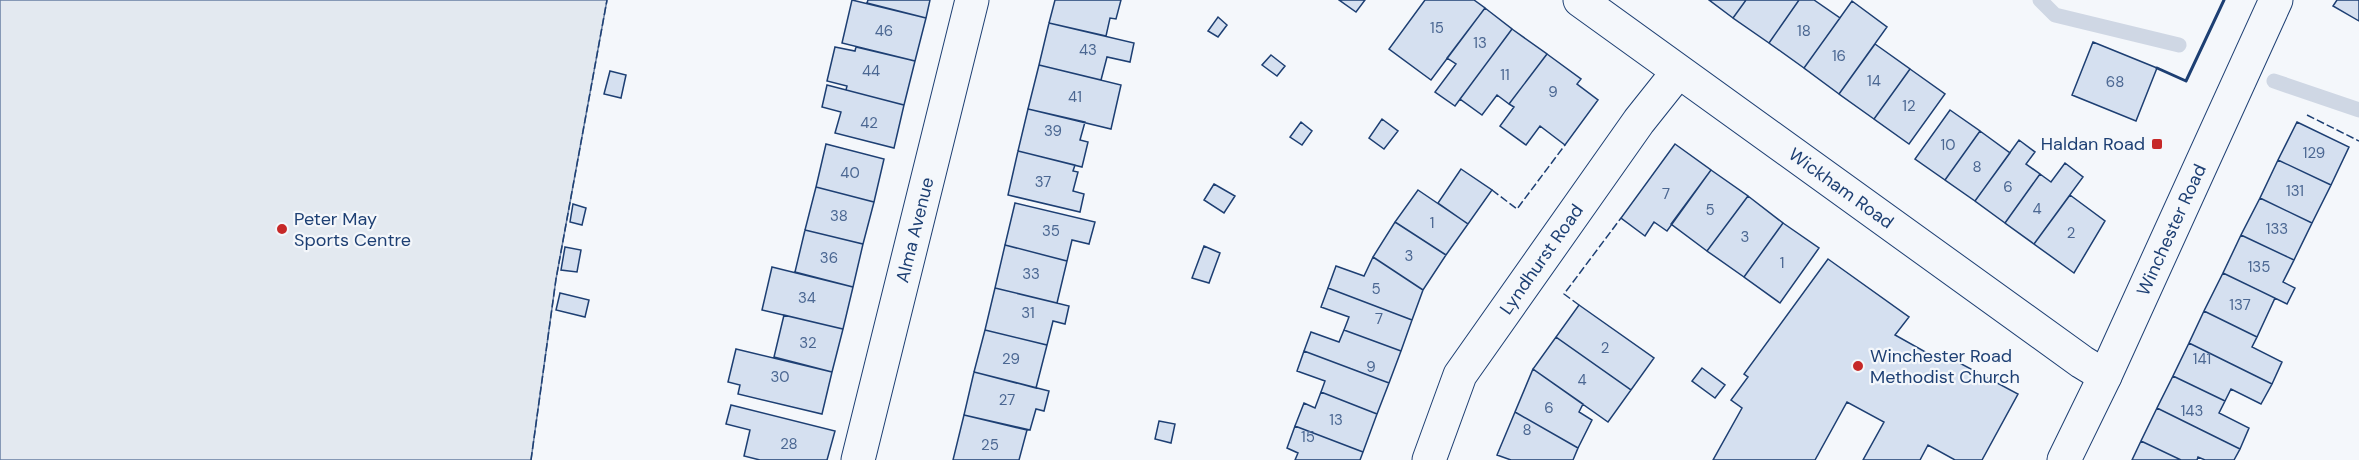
<svg xmlns="http://www.w3.org/2000/svg" width="2359" height="460" viewBox="0 0 2359 460" font-family="'DM Sans',sans-serif">
	<rect width="100%" height="100%" fill="#f4f7fb"/>
	<path fill="#e3e9f0" stroke="#687fa3" stroke-width="1.5" d="M 0,0 L 607,0 L 556,279 L 531,460 L 0,460 Z"/>
	<g fill="none" stroke-linecap="round" stroke-linejoin="round">
		<path stroke="#cfd7e4" stroke-width="15" d="M 2040,0 L 2055,15 L 2179,45
			M 2274,81 L 2359,110"/>
	</g>
	<path fill="#d5e0f0" stroke="#1d3f73" stroke-width="1.5" d="M 852,0 L 926,18 L 915,61 L 842,43 Z
		M 868,0 L 930,0 L 926,18 L 867,3 Z
		M 1055,0 L 1121,0 L 1116,19 L 1110,18 L 1106,36 L 1049,23 Z
		M 1339,0 L 1365,0 L 1356,12 Z
		M 1425,0 L 1474,0 L 1485,8 L 1431,80 L 1389,49 Z
		M 1709,0 L 1746,0 L 1733,18 Z
		M 1746,0 L 1799,0 L 1769,43 L 1733,18 Z
		M 1799,0 L 1814,0 L 1840,18 L 1804,68 L 1769,43 Z
		M 2337,0 L 2359,0 L 2359,21 L 2333,6 Z
		M 1852,1 L 1887,27 L 1839,94 L 1804,68 Z
		M 1485,8 L 1512,29 L 1455,106 L 1435,92 L 1456,64 L 1447,58 Z
		M 1218,17 L 1227,25 L 1218,37 L 1208,31 Z
		M 1049,23 L 1134,43 L 1130,62 L 1107,57 L 1101,80 L 1039,65 Z
		M 1512,29 L 1547,54 L 1509,104 L 1497,95 L 1482,115 L 1460,99 Z
		M 2093,42 L 2157,68 L 2136,121 L 2072,95 Z
		M 1875,44 L 1910,69 L 1874,119 L 1839,94 Z
		M 835,47 L 855,51 L 856,47 L 915,61 L 904,105 L 846,90 L 847,86 L 827,81 Z
		M 1547,54 L 1581,79 L 1577,84 L 1598,100 L 1565,145 L 1540,126 L 1526,145 L 1500,126 L 1514,107 L 1509,104 Z
		M 1271,55 L 1285,66 L 1277,76 L 1262,65 Z
		M 1039,65 L 1121,85 L 1111,129 L 1028,109 Z
		M 1910,69 L 1945,94 L 1909,144 L 1874,119 Z
		M 610,71 L 626,75 L 621,98 L 604,94 Z
		M 827,85 L 904,105 L 894,148 L 835,133 L 841,112 L 822,107 Z
		M 1028,109 L 1085,122 L 1080,140 L 1088,142 L 1082,167 L 1018,151 Z
		M 1950,110 L 1980,131 L 1945,180 L 1915,159 Z
		M 1382,119 L 1398,131 L 1384,149 L 1369,138 Z
		M 1301,122 L 1312,131 L 1302,145 L 1290,137 Z
		M 2297,122 L 2349,147 L 2331,185 L 2278,160 Z
		M 1980,131 L 2010,153 L 1975,201 L 1945,180 Z
		M 2019,140 L 2035,152 L 2026,164 L 2040,174 L 2005,223 L 1975,201 Z
		M 826,144 L 884,159 L 874,202 L 816,187 Z
		M 1675,144 L 1711,170 L 1667,231 L 1654,222 L 1645,236 L 1621,218 Z
		M 1018,151 L 1075,165 L 1073,171 L 1078,172 L 1073,191 L 1084,194 L 1080,212 L 1008,195 Z
		M 2278,160 L 2331,185 L 2312,223 L 2260,198 Z
		M 2065,163 L 2083,177 L 2034,244 L 2005,223 L 2040,174 L 2051,182 Z
		M 1461,169 L 1492,190 L 1468,224 L 1438,203 Z
		M 1711,170 L 1748,196 L 1707,251 L 1671,224 Z
		M 1214,184 L 1235,196 L 1224,213 L 1204,200 Z
		M 816,187 L 874,202 L 863,244 L 805,230 Z
		M 1418,190 L 1468,224 L 1446,255 L 1395,222 Z
		M 2070,195 L 2105,221 L 2074,273 L 2034,244 Z
		M 1748,196 L 1783,223 L 1744,277 L 1707,251 Z
		M 2260,198 L 2312,223 L 2294,260 L 2241,235 Z
		M 1015,203 L 1095,222 L 1089,244 L 1072,240 L 1067,261 L 1005,245 Z
		M 573,204 L 586,208 L 582,225 L 570,222 Z
		M 1395,222 L 1446,255 L 1423,290 L 1373,257 Z
		M 1783,223 L 1819,248 L 1780,303 L 1744,277 Z
		M 805,230 L 863,244 L 853,287 L 795,272 Z
		M 2241,235 L 2294,260 L 2283,282 L 2295,288 L 2287,304 L 2223,273 Z
		M 1005,245 L 1067,261 L 1057,303 L 995,288 Z
		M 1204,246 L 1220,253 L 1209,283 L 1192,278 Z
		M 565,247 L 581,250 L 577,272 L 561,270 Z
		M 1373,257 L 1423,290 L 1412,320 L 1328,288 L 1336,266 L 1364,276 Z
		M 1828,259 L 1909,317 L 1895,335 L 1936,358 L 1939,352 L 2018,394 L 1982,460 L 1955,460 L 1928,445 L 1920,460 L 1863,460 L 1884,422 L 1847,402 L 1815,460 L 1713,460 L 1742,408 L 1731,400 L 1748,377 L 1744,374 Z
		M 772,267 L 853,287 L 843,329 L 762,310 Z
		M 2223,273 L 2275,298 L 2257,337 L 2204,311 Z
		M 995,288 L 1069,306 L 1065,324 L 1053,321 L 1047,345 L 985,330 Z
		M 1328,288 L 1412,320 L 1401,351 L 1344,330 L 1349,317 L 1321,307 Z
		M 560,293 L 589,300 L 585,317 L 556,310 Z
		M 1579,305 L 1654,358 L 1631,390 L 1556,337 Z
		M 2204,311 L 2257,337 L 2252,347 L 2282,362 L 2272,384 L 2189,343 Z
		M 784,315 L 843,329 L 832,372 L 774,357 Z
		M 985,330 L 1047,345 L 1036,388 L 974,372 Z
		M 1344,330 L 1401,351 L 1389,383 L 1304,351 L 1311,332 L 1339,342 Z
		M 1556,337 L 1631,390 L 1608,422 L 1533,369 Z
		M 2189,343 L 2272,384 L 2261,404 L 2231,389 L 2225,401 L 2173,376 Z
		M 736,349 L 832,372 L 822,414 L 738,394 L 740,385 L 728,382 Z
		M 1304,351 L 1389,383 L 1377,414 L 1321,392 L 1325,381 L 1297,371 Z
		M 1702,368 L 1725,385 L 1715,398 L 1692,381 Z
		M 1533,369 L 1583,404 L 1579,412 L 1592,420 L 1578,448 L 1515,412 Z
		M 974,372 L 1049,391 L 1044,411 L 1036,409 L 1030,430 L 964,415 Z
		M 2173,376 L 2225,401 L 2219,413 L 2249,428 L 2240,449 L 2157,408 Z
		M 1321,392 L 1377,414 L 1363,452 L 1295,426 L 1304,403 L 1315,408 Z
		M 731,405 L 835,431 L 827,460 L 760,460 L 744,456 L 750,430 L 726,424 Z
		M 2157,408 L 2240,449 L 2234,460 L 2205,460 L 2198,457 L 2197,460 L 2181,460 L 2141,441 Z
		M 1515,412 L 1578,448 L 1573,460 L 1511,460 L 1497,455 Z
		M 964,415 L 1027,430 L 1019,460 L 953,460 Z
		M 1159,421 L 1175,424 L 1171,443 L 1155,439 Z
		M 1295,426 L 1363,452 L 1360,460 L 1295,460 L 1298,453 L 1287,448 Z
		M 2141,441 L 2181,460 L 2132,460 Z"/>
	<g fill="none" stroke-linecap="round" stroke-linejoin="round">
		<defs>
			<g id="minor">
				<path id="s1" d="M 1580,0 L 2082,362 L 2105,376"/>
				<path id="s2" d="M 858,460 L 972,0"/>
				<path id="s3" d="M 1429,460 L 1460,375 L 1639,121 L 1678,72"/>
			</g>
			<g id="secondary">
				<path id="s4" d="M 2064,460 L 2105,376 L 2276,0"/>
			</g>
		</defs>
		<use href="#minor" stroke="#1d3f73" stroke-width="35"/>
		<use href="#secondary" stroke="#1d3f73" stroke-width="35"/>
		<use href="#minor" stroke="#f4f7fb" stroke-width="33"/>
		<use href="#secondary" stroke="#f4f7fb" stroke-width="33"/>
		<path stroke="#1d3f73" stroke-width="1.5" stroke-dasharray="8 3" stroke-linecap="butt" d="M 2307,115 L 2359,141
			M 1492,190 L 1517,209 L 1565,145
			M 1579,305 L 1564,294 L 1621,218
			M 531,460 L 556,279 L 607,0"/>
		<path stroke="#1d3f73" stroke-width="3" d="M 2157,68 L 2186,81 L 2224,0"/>
	</g>
	<g fill="#c62828" stroke="#f4f7fb" stroke-width="2">
		<rect x="2151" y="138" width="12" height="12" rx="3"/>
		<circle cx="282" cy="229" r="6"/>
		<circle cx="1858" cy="366" r="6"/>
	</g>
	<g text-anchor="middle" dominant-baseline="central" stroke-width="4.5" stroke-linejoin="round" paint-order="stroke">
		<g font-size="15" fill="#4b6792">
			<text x="1437" y="28">15</text>
			<text x="884" y="31">46</text>
			<text x="1804" y="31">18</text>
			<text x="1480" y="43">13</text>
			<text x="1088" y="50">43</text>
			<text x="1839" y="56">16</text>
			<text x="871" y="71">44</text>
			<text x="1505" y="75">11</text>
			<text x="1874" y="81">14</text>
			<text x="2115" y="82">68</text>
			<text x="1553" y="92">9</text>
			<text x="1075" y="97">41</text>
			<text x="1909" y="106">12</text>
			<text x="869" y="123">42</text>
			<text x="1053" y="131">39</text>
			<text x="1948" y="145">10</text>
			<text x="2314" y="153">129</text>
			<text x="1977" y="167">8</text>
			<text x="850" y="173">40</text>
			<text x="1043" y="182">37</text>
			<text x="2008" y="187">6</text>
			<text x="2295" y="191">131</text>
			<text x="1666" y="194">7</text>
			<text x="2037" y="209">4</text>
			<text x="1710" y="210">5</text>
			<text x="839" y="216">38</text>
			<text x="1432" y="223">1</text>
			<text x="2277" y="229">133</text>
			<text x="1051" y="231">35</text>
			<text x="2071" y="233">2</text>
			<text x="1745" y="237">3</text>
			<text x="1409" y="256">3</text>
			<text x="829" y="258">36</text>
			<text x="1782" y="263">1</text>
			<text x="2259" y="267">135</text>
			<text x="1031" y="274">33</text>
			<text x="1376" y="289">5</text>
			<text x="807" y="298">34</text>
			<text x="2240" y="305">137</text>
			<text x="1028" y="313">31</text>
			<text x="1379" y="319">7</text>
			<text x="808" y="343">32</text>
			<text x="1605" y="348">2</text>
			<text x="1011" y="359">29</text>
			<text x="2202" y="359">141</text>
			<text x="1371" y="367">9</text>
			<text x="780" y="377">30</text>
			<text x="1582" y="380">4</text>
			<text x="1007" y="400">27</text>
			<text x="1549" y="408">6</text>
			<text x="2192" y="411">143</text>
			<text x="1336" y="420">13</text>
			<text x="1527" y="430">8</text>
			<text x="1308" y="437">15</text>
			<text x="789" y="444">28</text>
			<text x="990" y="445">25</text>
		</g>
		<g font-size="18" fill="#1d3f73" stroke="#f4f7fb" text-anchor="start">
			<text x="2145" y="144" text-anchor="end">Haldan Road</text>
			<text x="294" y="219">Peter May<tspan x="294" dy="21">Sports Centre</tspan></text>
			<text x="1870" y="356">Winchester Road<tspan x="1870" dy="21">Methodist Church</tspan></text>
		</g>
		<g font-size="18" fill="#1d3f73" stroke="#f4f7fb">
			<text stroke="none"><textPath href="#s1" startOffset="322">Wickham Road</textPath></text>
			<text stroke="none"><textPath href="#s2" startOffset="237">Alma Avenue</textPath></text>
			<text stroke="none"><textPath href="#s4" startOffset="254">Winchester Road</textPath></text>
			<text stroke="none"><textPath href="#s3" startOffset="232">Lyndhurst Road</textPath></text>
		</g>
	</g>
</svg>
